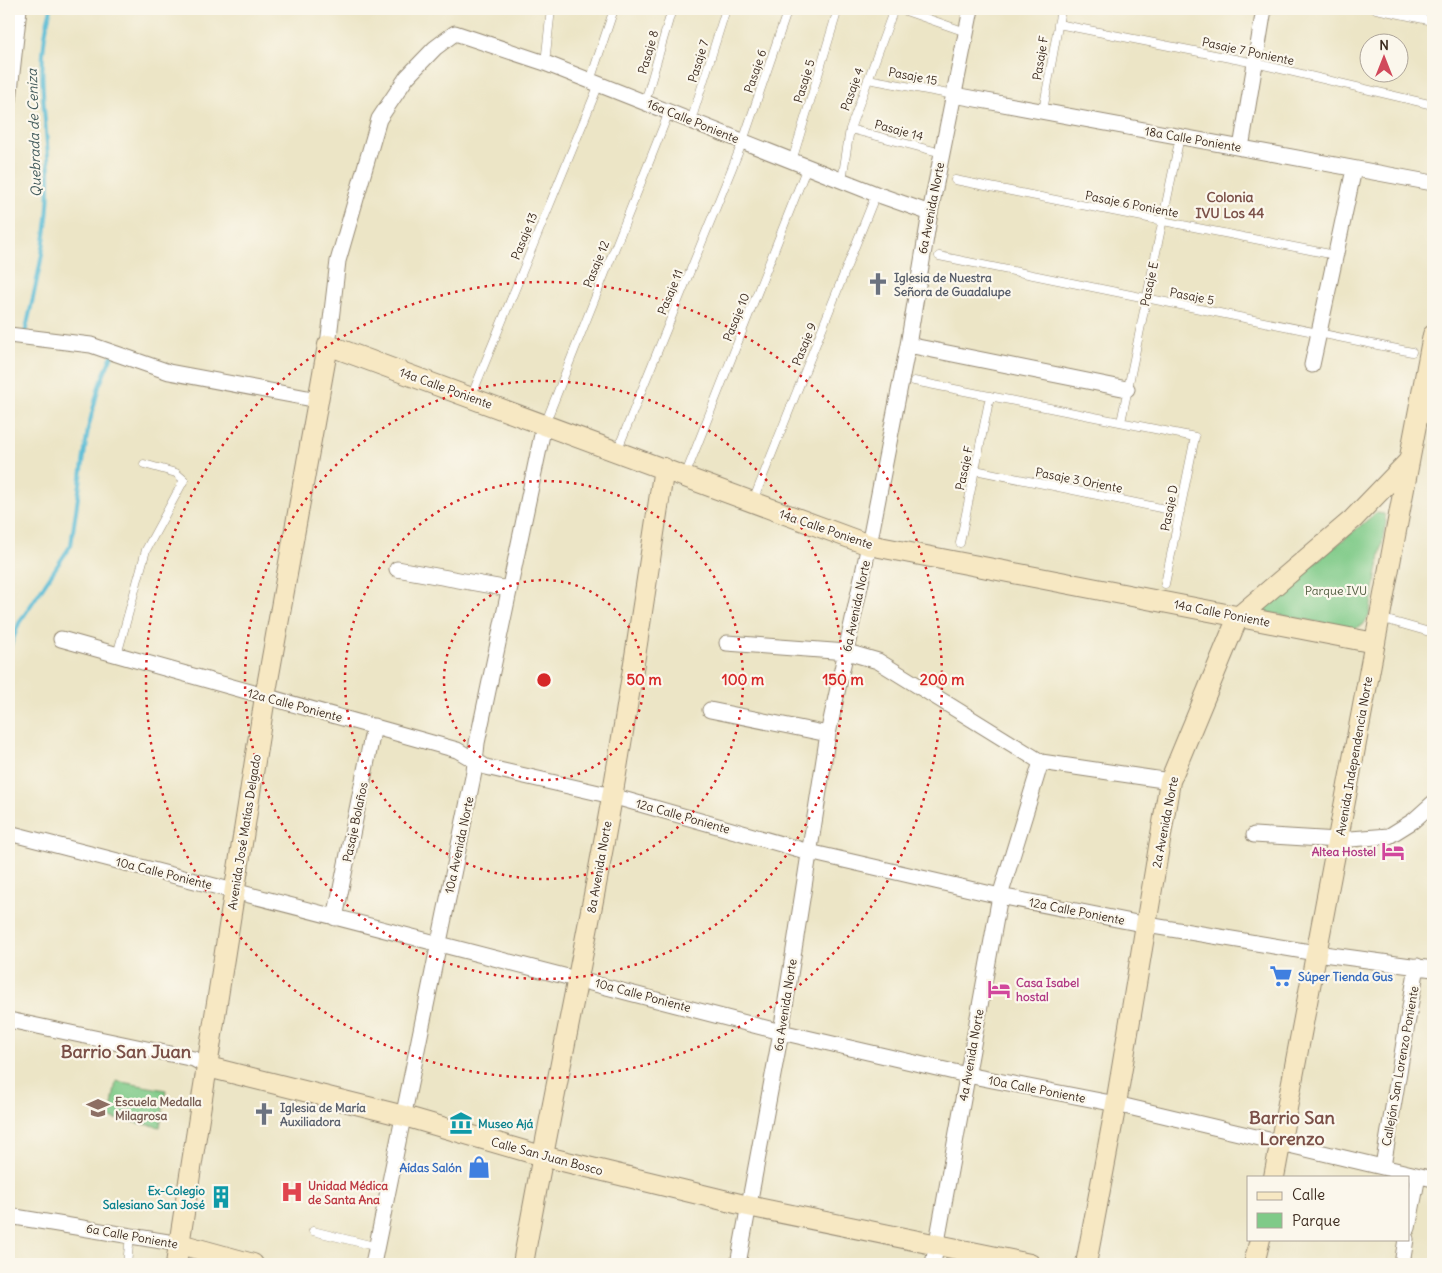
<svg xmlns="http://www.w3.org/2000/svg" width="1442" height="1273" viewBox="0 0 1442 1273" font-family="Delius,sans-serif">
	<rect width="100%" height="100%" fill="#fbf7ec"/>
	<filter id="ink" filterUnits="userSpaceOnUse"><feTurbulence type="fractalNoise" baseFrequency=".02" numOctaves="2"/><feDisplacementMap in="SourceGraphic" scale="10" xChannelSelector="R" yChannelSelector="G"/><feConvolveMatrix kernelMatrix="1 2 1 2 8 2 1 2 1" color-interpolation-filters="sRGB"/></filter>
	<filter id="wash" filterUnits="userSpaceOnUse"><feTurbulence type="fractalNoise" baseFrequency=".0096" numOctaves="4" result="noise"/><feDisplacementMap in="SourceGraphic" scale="20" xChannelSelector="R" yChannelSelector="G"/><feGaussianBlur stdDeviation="1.12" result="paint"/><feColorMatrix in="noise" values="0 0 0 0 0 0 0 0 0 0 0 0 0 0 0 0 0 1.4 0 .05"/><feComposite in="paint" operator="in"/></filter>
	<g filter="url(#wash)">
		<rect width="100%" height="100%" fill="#ece5c6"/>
		<path fill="#7fca88" stroke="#5d7a53" d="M 1376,513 L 1384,514 L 1386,522 L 1369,616 L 1363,625 L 1353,629 L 1265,612 L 1265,604 Z
			M 116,1081 L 166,1090 L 160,1127 L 110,1118 Z"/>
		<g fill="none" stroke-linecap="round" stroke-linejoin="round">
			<path stroke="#57bbd5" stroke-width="4" d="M 25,333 C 37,281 50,229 49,175 C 47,119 34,64 51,9
				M 9,650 L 19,623 L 71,545 L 88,429 L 99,386 L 112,355"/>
		</g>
	</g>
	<g filter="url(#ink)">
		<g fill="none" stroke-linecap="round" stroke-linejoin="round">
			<defs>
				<path id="lane" d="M 900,9 L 966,32
					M 1376,9 L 1433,21
					M 1058,24 L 1255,63 L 1433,105
					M 545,63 L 551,9
					M 868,79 L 954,95
					M 590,81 L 614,9
					M 645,102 L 672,9
					M 1043,111 L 1061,9
					M 691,121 L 726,9
					M 850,129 L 942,153
					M 792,161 L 838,9
					M 842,180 L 850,129 L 894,9
					M 955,180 L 1335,255
					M 939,256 L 1412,352
					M 914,381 L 1195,437 L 1165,584
					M 471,397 L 599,84
					M 1121,422 L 1178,146
					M 545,424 L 669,112
					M 617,451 L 743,141 L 788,9
					M 975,470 L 1180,512
					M 685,476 L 807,167
					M 753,501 L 876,194
					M 960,543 L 990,396
					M 1380,618 L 1433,633
					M 117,655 L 146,550 L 184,480 L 176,473 L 144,464
					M 313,1231 L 378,1247
					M 127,1264 L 130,1236"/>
				<path id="street" d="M 954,95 L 1433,183
					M 9,100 L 19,9
					M 1241,148 L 1264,9
					M 9,335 L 91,345 L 169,372 L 318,400
					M 328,345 L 338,261 L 379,119 L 407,77 L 435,48 L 455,33 L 545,63 L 876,194 L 930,213
					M 908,345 L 1127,389
					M 1312,365 L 1354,169
					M 397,569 L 509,589
					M 61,639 L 457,750 L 486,767 L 612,796 L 809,852 L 1000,896 L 1147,925 L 1316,953 L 1433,969
					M 727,643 L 847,652 L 878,661 L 1041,762 L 1170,781
					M 710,710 L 828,734
					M 9,833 L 781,1032 L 967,1075 L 1116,1104 L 1433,1179
					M 1254,835 L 1338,840 L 1389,836 L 1413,821 L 1433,803
					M 335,918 L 374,726
					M 9,1020 L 194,1059 L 208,1067
					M 1383,1166 L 1417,966
					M 9,1216 L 180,1244
					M 1408,1228 L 1418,1176
					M 373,1264 L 474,772 L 477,743 L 544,425
					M 738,1264 L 781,1032 L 828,734 L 869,545 L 908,345 L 930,213 L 971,9
					M 933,1264 L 1000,896 L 1041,762
					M 1402,1264 L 1406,1239"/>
				<path id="secondary" d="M 208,1067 L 404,1116 L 542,1156 L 748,1206 L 1030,1264
					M 1274,1177 L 1433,335
					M 180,1244 L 253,1264
					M 176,1264 L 265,697 L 328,345 L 869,545 L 1375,643
					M 523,1264 C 550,1108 585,953 612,797 C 631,688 647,578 664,468
					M 1086,1264 L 1116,1104 L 1170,781 L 1238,617 L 1353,519 L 1409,461
					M 1254,1264 L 1260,1239"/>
			</defs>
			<use href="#lane" stroke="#948872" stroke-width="9"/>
			<use href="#street" stroke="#948872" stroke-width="17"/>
			<use href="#secondary" stroke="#948872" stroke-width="22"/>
			<use href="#lane" stroke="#fff" stroke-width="8"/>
			<use href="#street" stroke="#fff" stroke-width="15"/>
			<use href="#secondary" stroke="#f7e8c3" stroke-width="20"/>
		</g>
	</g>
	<g fill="none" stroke="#d62828" stroke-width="2.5" stroke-dasharray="2.5 5">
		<circle cx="544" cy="680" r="100"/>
		<circle cx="544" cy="680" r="199"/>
		<circle cx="544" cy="680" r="299"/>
		<circle cx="544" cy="680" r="398"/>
	</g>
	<defs>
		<symbol id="church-bare" viewBox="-9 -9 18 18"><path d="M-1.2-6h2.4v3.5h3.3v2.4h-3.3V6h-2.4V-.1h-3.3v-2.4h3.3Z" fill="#6b7280" stroke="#fbf7ec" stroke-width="2.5" paint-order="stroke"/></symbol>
		<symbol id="hotel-bare" viewBox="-9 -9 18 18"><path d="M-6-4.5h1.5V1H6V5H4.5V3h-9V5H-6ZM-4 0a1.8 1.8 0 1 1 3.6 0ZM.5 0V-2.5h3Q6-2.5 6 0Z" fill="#d1479c" stroke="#fbf7ec" stroke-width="2.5" paint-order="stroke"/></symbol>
		<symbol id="supermarket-bare" viewBox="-9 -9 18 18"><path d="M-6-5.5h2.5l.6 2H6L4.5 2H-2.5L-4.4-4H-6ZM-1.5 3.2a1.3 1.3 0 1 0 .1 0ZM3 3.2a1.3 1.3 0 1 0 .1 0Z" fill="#3f7fe0" stroke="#fbf7ec" stroke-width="2.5" paint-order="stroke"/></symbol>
		<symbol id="school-bare" viewBox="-9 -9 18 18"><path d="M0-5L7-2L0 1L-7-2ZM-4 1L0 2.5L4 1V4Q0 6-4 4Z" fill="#8d6e63" stroke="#fbf7ec" stroke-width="2.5" paint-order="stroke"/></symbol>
		<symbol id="museum-bare" viewBox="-9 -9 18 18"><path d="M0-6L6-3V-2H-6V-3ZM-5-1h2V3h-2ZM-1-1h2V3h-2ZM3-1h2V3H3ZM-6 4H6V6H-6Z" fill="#0f9aa8" stroke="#fbf7ec" stroke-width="2.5" paint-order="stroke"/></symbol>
		<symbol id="shop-bare" viewBox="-9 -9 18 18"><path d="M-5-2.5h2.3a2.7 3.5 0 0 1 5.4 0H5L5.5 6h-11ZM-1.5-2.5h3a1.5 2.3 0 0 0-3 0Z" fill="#3f7fe0" stroke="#fbf7ec" stroke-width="2.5" paint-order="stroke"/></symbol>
		<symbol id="hospital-bare" viewBox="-9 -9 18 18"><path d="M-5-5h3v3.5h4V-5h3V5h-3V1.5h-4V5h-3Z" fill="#e0444e" stroke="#fbf7ec" stroke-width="2.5" paint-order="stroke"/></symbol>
		<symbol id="building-bare" viewBox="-9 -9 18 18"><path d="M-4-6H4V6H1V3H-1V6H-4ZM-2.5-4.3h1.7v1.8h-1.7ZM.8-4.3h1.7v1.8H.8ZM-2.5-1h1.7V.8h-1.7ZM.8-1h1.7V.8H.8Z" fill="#0f9aa8" stroke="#fbf7ec" stroke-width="2.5" paint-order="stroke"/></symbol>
	</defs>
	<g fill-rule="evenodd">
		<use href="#church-bare" x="862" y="268" width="32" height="32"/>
		<use href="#hotel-bare" x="1377" y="835" width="32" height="32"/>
		<use href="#supermarket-bare" x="1265" y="960" width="32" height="32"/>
		<use href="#hotel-bare" x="983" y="973" width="32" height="32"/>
		<use href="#school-bare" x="82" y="1092" width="32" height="32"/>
		<use href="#church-bare" x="248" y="1098" width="32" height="32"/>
		<use href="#museum-bare" x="445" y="1107" width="32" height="32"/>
		<use href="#shop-bare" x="463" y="1151" width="32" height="32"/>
		<use href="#hospital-bare" x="276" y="1176" width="32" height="32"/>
		<use href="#building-bare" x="205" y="1181" width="32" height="32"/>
	</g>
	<g text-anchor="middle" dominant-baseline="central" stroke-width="4.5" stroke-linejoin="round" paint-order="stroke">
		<g font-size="12" fill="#3b2a1e" stroke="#fbf7ec">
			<text transform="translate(1248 51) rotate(12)">Pasaje 7 Poniente</text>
			<text transform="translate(648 52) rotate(-74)">Pasaje 8</text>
			<text transform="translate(1040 58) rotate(-81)">Pasaje F</text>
			<text transform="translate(698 61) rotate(-73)">Pasaje 7</text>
			<text transform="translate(755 71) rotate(-71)">Pasaje 6</text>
			<text transform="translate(913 76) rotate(11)">Pasaje 15</text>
			<text transform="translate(804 81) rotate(-73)">Pasaje 5</text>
			<text transform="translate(852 89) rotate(-70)">Pasaje 4</text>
			<text transform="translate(693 121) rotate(22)">16a Calle Poniente</text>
			<text transform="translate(899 130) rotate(15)">Pasaje 14</text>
			<text transform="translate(1193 139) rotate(10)">18a Calle Poniente</text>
			<text transform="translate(1132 204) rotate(11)">Pasaje 6 Poniente</text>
			<text transform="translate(931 208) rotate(-79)">6a Avenida Norte</text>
			<text transform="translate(524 236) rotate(-68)">Pasaje 13</text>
			<text transform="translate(596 264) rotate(-68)">Pasaje 12</text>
			<text transform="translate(1149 284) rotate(-78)">Pasaje E</text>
			<text transform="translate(670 292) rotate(-68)">Pasaje 11</text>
			<text transform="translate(1192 296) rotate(11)">Pasaje 5</text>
			<text transform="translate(736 317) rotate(-68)">Pasaje 10</text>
			<text transform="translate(804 344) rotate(-68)">Pasaje 9</text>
			<text transform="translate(446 388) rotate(20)">14a Calle Poniente</text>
			<text transform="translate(964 468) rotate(-78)">Pasaje F</text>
			<text transform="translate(1079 480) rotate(11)">Pasaje 3 Oriente</text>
			<text transform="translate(1169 508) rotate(-79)">Pasaje D</text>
			<text transform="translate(826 529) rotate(19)">14a Calle Poniente</text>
			<text transform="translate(856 606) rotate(-78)">6a Avenida Norte</text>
			<text transform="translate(1222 613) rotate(11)">14a Calle Poniente</text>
			<text transform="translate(295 705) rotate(15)">12a Calle Poniente</text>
			<text transform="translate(1354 756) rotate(-80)">Avenida Independencia Norte</text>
			<text transform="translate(683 816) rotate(16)">12a Calle Poniente</text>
			<text transform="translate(355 822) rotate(-78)">Pasaje Bolaños</text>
			<text transform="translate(1165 822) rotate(-79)">2a Avenida Norte</text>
			<text transform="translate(244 832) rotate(-81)">Avenida José Matías Delgado</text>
			<text transform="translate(459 845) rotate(-78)">10a Avenida Norte</text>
			<text transform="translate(599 867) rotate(-80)">8a Avenida Norte</text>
			<text transform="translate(164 873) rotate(14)">10a Calle Poniente</text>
			<text transform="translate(1077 911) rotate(11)">12a Calle Poniente</text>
			<text transform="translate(643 995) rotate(15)">10a Calle Poniente</text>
			<text transform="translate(785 1005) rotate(-81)">6a Avenida Norte</text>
			<text transform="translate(971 1055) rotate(-80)">4a Avenida Norte</text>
			<text transform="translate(1400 1066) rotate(-80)">Callejón San Lorenzo Poniente</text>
			<text transform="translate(1037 1089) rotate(11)">10a Calle Poniente</text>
			<text transform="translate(547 1156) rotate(15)">Calle San Juan Bosco</text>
			<text transform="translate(132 1236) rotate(10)">6a Calle Poniente</text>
		</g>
		<g font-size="12" font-weight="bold" fill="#5b616d" stroke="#fbf7ec" text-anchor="start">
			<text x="894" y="277">Iglesia de Nuestra<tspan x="894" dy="14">Señora de Guadalupe</tspan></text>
			<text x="280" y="1107">Iglesia de María<tspan x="280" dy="14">Auxiliadora</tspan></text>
		</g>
		<g font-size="12" fill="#4f5a3e" stroke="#fbf7ec">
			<text x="1336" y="590">Parque IVU</text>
		</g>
		<g font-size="12" font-weight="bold" fill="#b23c85" stroke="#fbf7ec" text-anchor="end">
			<text x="1376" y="851">Altea Hostel</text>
			<text x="1016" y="982" text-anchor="start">Casa Isabel<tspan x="1016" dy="14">hostal</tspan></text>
		</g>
		<g font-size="12" font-weight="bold" fill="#366cbe" stroke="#fbf7ec" text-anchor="start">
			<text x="1298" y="976">Súper Tienda Gus</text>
			<text x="462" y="1167" text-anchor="end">Aídas Salón</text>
		</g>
		<g font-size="12" font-weight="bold" fill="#785e54" stroke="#fbf7ec" text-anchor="start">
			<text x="115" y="1101">Escuela Medalla<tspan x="115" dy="14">Milagrosa</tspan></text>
		</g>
		<g font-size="12" font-weight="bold" fill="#0d838f" stroke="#fbf7ec" text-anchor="start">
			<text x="478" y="1123">Museo Ajá</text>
			<text x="205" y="1190" text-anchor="end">Ex-Colegio<tspan x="205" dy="14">Salesiano San José</tspan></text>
		</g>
		<g font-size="12" font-weight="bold" fill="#be3a42" stroke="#fbf7ec" text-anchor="start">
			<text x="308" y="1185">Unidad Médica<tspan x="308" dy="14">de Santa Ana</tspan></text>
		</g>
		<g font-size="14" font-style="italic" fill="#455d5e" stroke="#fbf7ec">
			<text transform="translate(34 133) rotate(-92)">Quebrada de Ceniza</text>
		</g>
		<g font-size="14" font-weight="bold" fill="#7b5048" stroke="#fbf7ec">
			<text x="1230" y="197">Colonia<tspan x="1230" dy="16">IVU Los 44</tspan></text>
		</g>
		<g font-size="18" font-weight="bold" fill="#7b5048" stroke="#fbf7ec">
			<text x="126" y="1051">Barrio San Juan</text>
			<text x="1292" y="1117">Barrio San<tspan x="1292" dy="21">Lorenzo</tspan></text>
		</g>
	</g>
	<circle cx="544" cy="680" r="8" fill="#d62828" stroke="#fbf7ec" stroke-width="2.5"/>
	<g font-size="15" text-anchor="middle" font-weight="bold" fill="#d62828" stroke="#fbf7ec" stroke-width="4.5" stroke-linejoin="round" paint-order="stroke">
		<text x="644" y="685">50 m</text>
		<text x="743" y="685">100 m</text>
		<text x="843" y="685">150 m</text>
		<text x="942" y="685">200 m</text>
	</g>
	<rect width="1442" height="1273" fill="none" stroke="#fbf7ec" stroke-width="30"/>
	<rect x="1247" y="1176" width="162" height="65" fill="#fbf7ec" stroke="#aea59a"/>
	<rect x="1257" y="1192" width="25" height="8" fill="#f7e8c3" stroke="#aea59a"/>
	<text x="1292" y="1200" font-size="15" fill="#3b2a1e">Calle</text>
	<rect x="1257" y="1213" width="25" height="15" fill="#7fca88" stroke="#aea59a"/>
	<text x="1292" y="1226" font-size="15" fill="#3b2a1e">Parque</text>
	<g transform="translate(1384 58)"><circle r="24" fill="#fbf7ec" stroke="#aea59a"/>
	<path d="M0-4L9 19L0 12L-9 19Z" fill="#d1495b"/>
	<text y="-8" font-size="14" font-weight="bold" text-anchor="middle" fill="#3b2a1e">N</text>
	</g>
</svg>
